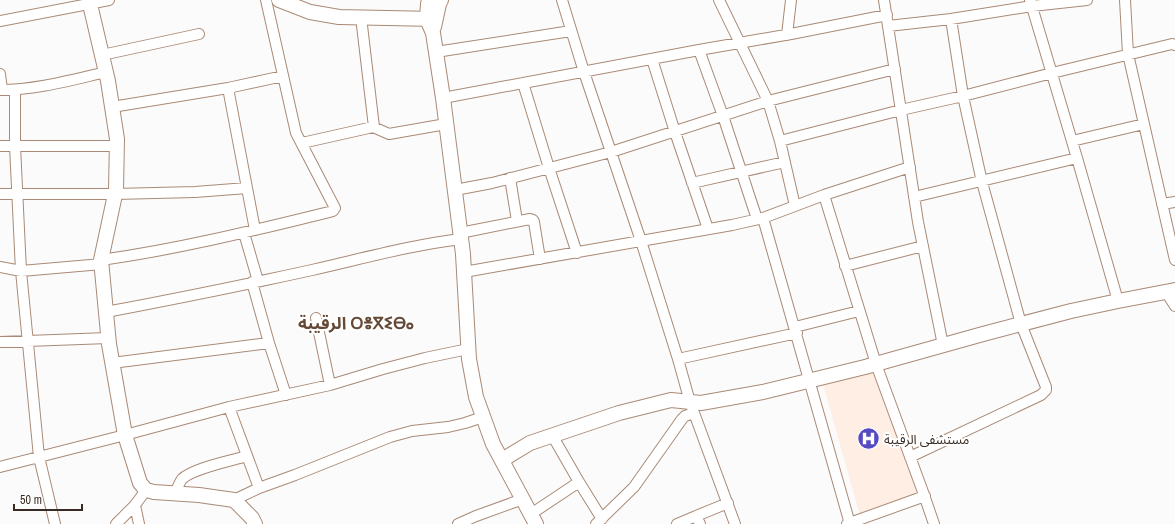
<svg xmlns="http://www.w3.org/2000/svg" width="1175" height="524" viewBox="0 0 1175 524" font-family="'Archivo Narrow','Noto Sans Arabic','Noto Sans Tifinagh',sans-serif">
	<rect width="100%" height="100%" fill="#fbfbfb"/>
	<path fill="#ffeee4" d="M 875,372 L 921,494 L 860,516 L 823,384 Z"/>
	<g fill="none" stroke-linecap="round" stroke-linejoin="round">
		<defs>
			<path id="street" d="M 562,0 L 584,72 L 641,241 L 678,359 L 690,402 L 735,524
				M 719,0 L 768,101 L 780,141 L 795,206
				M 884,0 L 918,222 L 943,345
				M 1030,0 L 1077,158 L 1118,301
				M 1125,0 L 1128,54 L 1175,260
				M 361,17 L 374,127
				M 0,21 L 109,0
				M 888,26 L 951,19 L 1032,6 L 1087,0
				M 787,35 L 791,0
				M 699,50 L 723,116 L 757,219
				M 436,52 L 571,31
				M 102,55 L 199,34
				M 652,59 L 675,132 L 708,229
				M 0,74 L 2,90
				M 523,83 L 549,168 L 577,253
				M 228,88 L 255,230
				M 0,90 C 36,90 71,80 106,72
				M 15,90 L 15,146 L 21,271 L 39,457 L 55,524
				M 443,98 L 699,50 L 791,34 L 887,15
				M 112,107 L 228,88 L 283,76
				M 780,141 L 901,110 L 963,96 L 1052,73 L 1172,44 L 1175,45
				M 1072,141 L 1144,124
				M 302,143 L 373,127 L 389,134 L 446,124
				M 0,146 L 117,146
				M 510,178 L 517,221
				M 692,183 L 785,162
				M 455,190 L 492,183 L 611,152 L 768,101 L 895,69
				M 0,194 L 115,194 L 195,192 L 247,188
				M 824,195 L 876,364 L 923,492 L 934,524
				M 914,197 L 1077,158
				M 1162,204 L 1175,202
				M 763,218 L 850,524
				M 244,233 L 258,281
				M 460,233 L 530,219 L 533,220 L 534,222 L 540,259
				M 101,260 C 180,249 256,230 333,211 L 335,208 L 296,133 L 266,0
				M 845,266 L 923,246
				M 0,267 L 21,271 L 102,264
				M 464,272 L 732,225 L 763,218 L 824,195 L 910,167
				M 1166,292 L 1175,306
				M 106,312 C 175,299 244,285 312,270 C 361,259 411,245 461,239
				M 316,318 L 330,385
				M 795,327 L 859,311
				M 0,342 L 108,338
				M 269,343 L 286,395
				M 678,359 L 797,333
				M 112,363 L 269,343 L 252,282
				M 229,407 L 259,488
				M 552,435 L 579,482 L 602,519
				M 910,457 L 1041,395 L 1046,390 L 1046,387 L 1021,324 L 982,182 L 963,96 L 951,19
				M 0,467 L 125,435 L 229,407 L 330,385 L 383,369 L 425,358 L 468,349
				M 175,494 C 177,489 179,483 182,479 C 193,468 231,461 247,456
				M 234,500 L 259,488 L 295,475 L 390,437 L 412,431 L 448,427 L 465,423 L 483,417
				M 135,505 L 139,524
				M 531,514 L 579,482
				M 116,524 L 135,505 L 146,490
				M 458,524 L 476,516 L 523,499
				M 596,524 L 634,487 L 682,419 L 685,416 L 694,413
				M 677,524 L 696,516
				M 700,524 L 696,516 L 728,503
				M 847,524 L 925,496"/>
			<path id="secondary" d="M 89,0 L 108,81 L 117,139 L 116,190 L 101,260 L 109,344 L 125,435 L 140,483 L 146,490 L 154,492 L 199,495 L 234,500 L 252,518 L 255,524
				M 279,0 L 310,12 L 339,17 L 435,19
				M 429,0 L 428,4 L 427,19 L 433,33 L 443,98 L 463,254 L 469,359 L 476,397 L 493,444 L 536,524
				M 434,27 L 439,4 L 441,0
				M 502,460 L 530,443 L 619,413 L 671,400 L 701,403 L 763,392 L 865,367 L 983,334 L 1071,311 L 1118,301 L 1175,290"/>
		</defs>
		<use href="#street" stroke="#a98a76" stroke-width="12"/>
		<use href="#secondary" stroke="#a98a76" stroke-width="16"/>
		<use href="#street" stroke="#fff" stroke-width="10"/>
		<use href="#secondary" stroke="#fff" stroke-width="14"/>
	</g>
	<defs>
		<symbol id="hospital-disc" viewBox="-11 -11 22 22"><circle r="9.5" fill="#564ac2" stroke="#fff"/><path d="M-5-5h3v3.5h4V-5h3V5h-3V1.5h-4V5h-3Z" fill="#fff"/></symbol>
	</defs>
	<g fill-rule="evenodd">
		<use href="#hospital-disc" x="856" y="426" width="25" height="25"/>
	</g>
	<g text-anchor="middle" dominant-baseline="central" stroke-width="4" stroke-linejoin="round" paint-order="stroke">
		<g font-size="13" fill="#382b23" stroke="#fff" text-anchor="start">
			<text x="884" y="439">مستشفى الرقيبة</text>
		</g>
		<g font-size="17" font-weight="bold" fill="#654937" stroke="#fff">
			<text x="356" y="322">الرقيبة ⵔⴻⴳⵉⴱⴰ</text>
		</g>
	</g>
	<path d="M14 504v6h68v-6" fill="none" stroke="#382b23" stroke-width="2"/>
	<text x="20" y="504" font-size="12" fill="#382b23" stroke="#ffffff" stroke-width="3" paint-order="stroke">50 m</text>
</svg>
